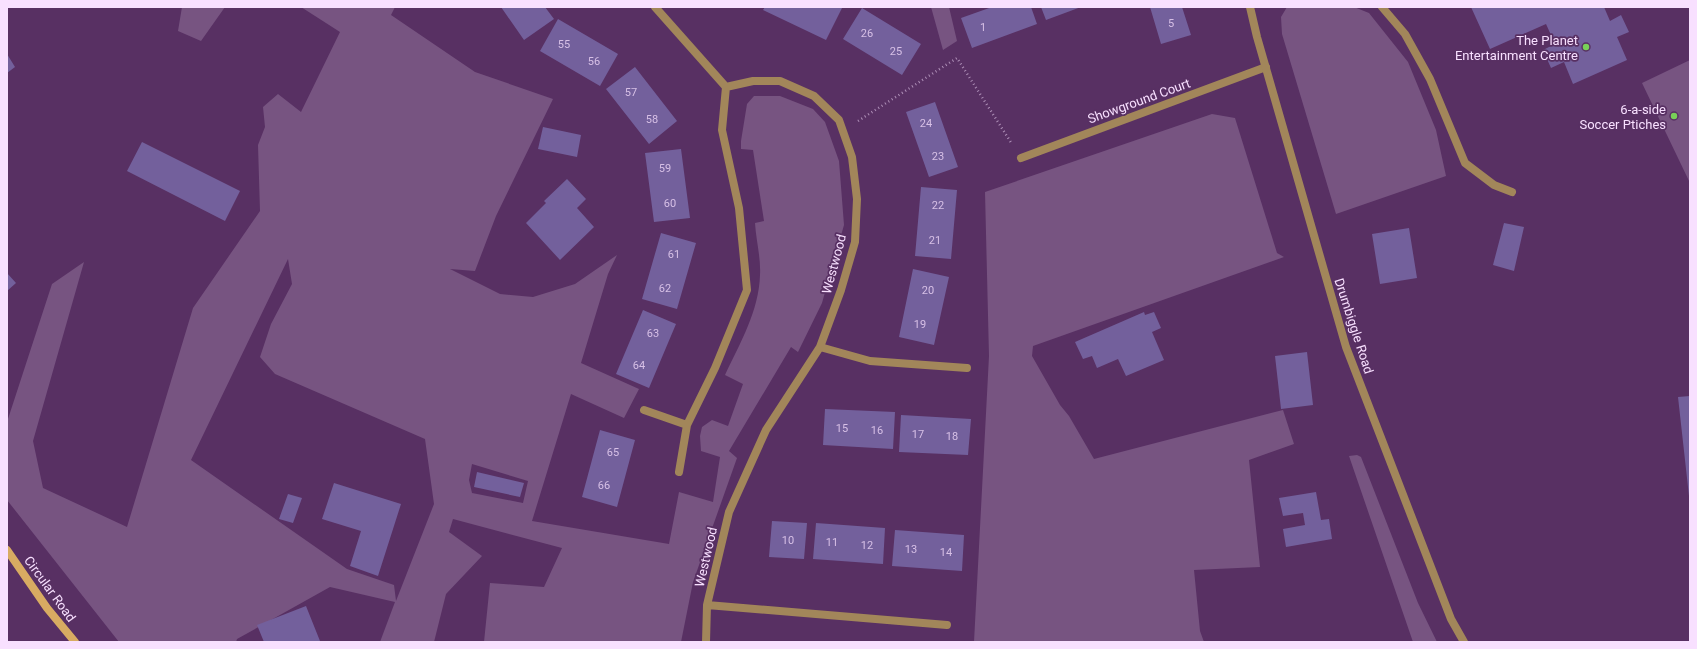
<svg xmlns="http://www.w3.org/2000/svg" width="1697" height="649" viewBox="0 0 1697 649" font-family="Roboto,sans-serif">
	<rect width="100%" height="100%" fill="#583063"/>
	<path fill="#775481" fill-rule="evenodd" d="M 182,7 L 225,7 L 201,41 L 178,31 Z
		M 301,7 L 395,7 L 391,15 L 475,72 L 553,99 L 496,216 L 475,271 L 450,269 L 500,294 L 533,297 L 575,284 L 617,255 L 608,274 L 581,363 L 639,389 L 624,418 L 571,394 L 532,521 L 669,544 L 679,492 L 713,502 L 720,457 L 701,451 L 700,436 L 702,427 L 712,420 L 728,426 L 743,384 L 725,375 C 740,343 759,311 760,275 C 761,258 756,240 755,223 L 764,221 L 753,150 L 741,149 L 741,141 L 747,104 L 754,96 L 780,96 L 813,109 L 825,122 L 839,161 L 844,225 L 822,303 L 798,352 L 791,347 L 729,451 L 737,458 L 693,582 L 681,642 L 484,642 L 490,583 L 544,587 L 562,548 L 453,519 L 449,532 L 482,556 L 446,594 L 434,642 L 380,642 L 395,602 L 330,587 L 237,639 L 236,642 L 119,642 L 7,500 L 7,422 L 52,284 L 84,262 L 33,441 L 43,488 L 127,527 L 193,308 L 260,211 L 258,145 L 265,127 L 263,107 L 278,94 L 301,112 L 340,32 ZM 288,259 L 292,284 L 271,324 L 260,357 L 275,374 L 425,439 L 434,504 L 396,601 L 394,585 L 347,569 L 191,460 ZM 472,464 L 528,481 L 523,503 L 472,493 L 469,480 Z
		M 931,7 L 949,7 L 957,41 L 943,50 Z
		M 1287,7 L 1354,7 L 1369,13 L 1408,62 L 1436,130 L 1446,176 L 1336,214 L 1282,34 L 1281,17 Z
		M 1690,60 L 1690,183 L 1642,83 Z
		M 1212,114 L 1235,118 L 1277,253 L 1284,257 L 1033,346 L 1032,356 L 1060,405 L 1069,416 L 1094,459 L 1283,410 L 1294,444 L 1249,460 L 1260,567 L 1194,570 L 1200,631 L 1204,642 L 974,642 L 989,356 L 985,192 Z
		M 1357,455 L 1361,457 L 1418,603 L 1437,642 L 1413,642 L 1349,456 Z"/>
	<path fill="#73609c" d="M 501,7 L 545,7 L 554,19 L 524,40 Z
		M 765,7 L 840,7 L 842,8 L 826,40 L 763,10 Z
		M 992,7 L 1031,7 L 1037,24 L 972,48 L 961,18 Z
		M 1041,7 L 1081,7 L 1046,20 Z
		M 1150,7 L 1182,7 L 1191,35 L 1161,44 Z
		M 1471,7 L 1604,7 L 1610,21 L 1621,15 L 1629,32 L 1617,37 L 1627,60 L 1573,84 L 1564,62 L 1551,68 L 1543,50 L 1555,44 L 1546,24 L 1490,49 Z
		M 862,8 L 921,44 L 902,75 L 843,39 Z
		M 558,19 L 618,54 L 600,86 L 540,51 Z
		M 7,54 L 15,67 L 7,73 Z
		M 635,67 L 677,121 L 649,144 L 606,89 Z
		M 935,102 L 958,167 L 929,177 L 906,112 Z
		M 543,127 L 581,135 L 577,157 L 538,149 Z
		M 142,142 L 240,191 L 225,221 L 127,171 Z
		M 681,149 L 690,218 L 654,222 L 645,153 Z
		M 567,179 L 586,199 L 577,208 L 594,227 L 560,260 L 526,223 L 546,203 L 544,201 Z
		M 921,187 L 957,190 L 951,259 L 915,256 Z
		M 1504,223 L 1524,227 L 1514,271 L 1493,265 Z
		M 1409,228 L 1417,278 L 1380,284 L 1372,234 Z
		M 661,233 L 696,243 L 677,309 L 642,299 Z
		M 913,269 L 949,277 L 934,345 L 899,337 Z
		M 7,273 L 16,283 L 7,291 Z
		M 643,310 L 676,324 L 649,388 L 616,374 Z
		M 1144,312 L 1145,315 L 1154,312 L 1161,328 L 1152,332 L 1164,360 L 1126,376 L 1118,359 L 1097,368 L 1092,356 L 1083,359 L 1075,342 Z
		M 1307,352 L 1313,405 L 1281,409 L 1275,356 Z
		M 1690,396 L 1690,496 L 1689,496 L 1678,397 Z
		M 825,409 L 895,412 L 893,449 L 823,445 Z
		M 901,415 L 971,419 L 968,455 L 899,452 Z
		M 600,430 L 635,440 L 617,507 L 582,497 Z
		M 477,472 L 524,483 L 520,497 L 474,487 Z
		M 334,483 L 401,504 L 378,576 L 350,566 L 361,531 L 322,519 Z
		M 1316,492 L 1321,520 L 1329,519 L 1332,539 L 1286,547 L 1283,529 L 1305,525 L 1303,513 L 1283,516 L 1279,498 Z
		M 288,494 L 302,498 L 293,523 L 279,519 Z
		M 772,521 L 807,523 L 804,559 L 769,557 Z
		M 816,523 L 885,528 L 883,564 L 813,559 Z
		M 895,530 L 964,535 L 962,571 L 892,566 Z
		M 306,606 L 320,641 L 317,642 L 264,642 L 257,625 Z"/>
	<g fill="none" stroke-linecap="round" stroke-linejoin="round">
		<path stroke="#ae8fb7" stroke-width="2.5" stroke-dasharray="1 3" stroke-linecap="butt" d="M 858,121 L 957,58 L 1012,144"/>
		<path stroke="#a2865a" stroke-width="8" d="M 655,7 L 726,87 L 753,81 L 780,81 L 814,96 L 839,120 L 852,157 L 857,199 L 855,242 L 841,290 L 820,347 L 766,430 L 729,512 L 707,605 L 706,642
			M 1382,7 L 1405,34 L 1430,79 L 1465,163 L 1494,185 L 1512,192
			M 1021,158 L 1266,67
			M 820,347 L 870,361 L 967,368
			M 644,410 L 687,425
			M 679,472 L 687,425 L 715,368 L 747,290 L 739,208 L 722,130 L 726,87
			M 707,605 L 947,625"/>
		<path stroke="#a2865a" stroke-width="8" d="M 1250,7 L 1257,37 L 1346,347 L 1451,619 L 1464,642"/>
		<path stroke="#d8ab62" stroke-width="8" d="M 7,550 L 47,608 L 75,642"/>
	</g>
	<g fill="#78d158" stroke="#583063" stroke-width="1.5">
		<circle cx="1586" cy="47" r="4"/>
		<circle cx="1674" cy="116" r="4"/>
	</g>
	<g text-anchor="middle" dominant-baseline="central" stroke-width="3.5" stroke-linejoin="round" paint-order="stroke">
		<g font-size="11" fill="#d7c0e6">
			<text x="1171" y="23">5</text>
			<text x="983" y="27">1</text>
			<text x="867" y="33">26</text>
			<text x="564" y="44">55</text>
			<text x="896" y="51">25</text>
			<text x="594" y="61">56</text>
			<text x="631" y="92">57</text>
			<text x="652" y="119">58</text>
			<text x="926" y="123">24</text>
			<text x="938" y="156">23</text>
			<text x="665" y="168">59</text>
			<text x="670" y="203">60</text>
			<text x="938" y="205">22</text>
			<text x="935" y="240">21</text>
			<text x="674" y="254">61</text>
			<text x="665" y="288">62</text>
			<text x="928" y="290">20</text>
			<text x="920" y="324">19</text>
			<text x="653" y="333">63</text>
			<text x="639" y="365">64</text>
			<text x="842" y="428">15</text>
			<text x="877" y="430">16</text>
			<text x="918" y="434">17</text>
			<text x="952" y="436">18</text>
			<text x="613" y="452">65</text>
			<text x="604" y="485">66</text>
			<text x="788" y="540">10</text>
			<text x="832" y="542">11</text>
			<text x="867" y="545">12</text>
			<text x="911" y="549">13</text>
			<text x="946" y="552">14</text>
		</g>
		<g font-size="13" fill="#f8e0ff" stroke="#583063" text-anchor="end">
			<text x="1578" y="40">The Planet<tspan x="1578" dy="15">Entertainment Centre</tspan></text>
			<text x="1666" y="109">6-a-side<tspan x="1666" dy="15">Soccer Ptiches</tspan></text>
		</g>
		<g font-size="13" fill="#f8e0ff" stroke="#583063">
			<text transform="translate(1139 101) rotate(-20)">Showground Court</text>
			<text transform="translate(834 264) rotate(-75)">Westwood</text>
			<text transform="translate(1354 326) rotate(72)">Drumbiggle Road</text>
			<text transform="translate(706 557) rotate(-77)">Westwood</text>
			<text transform="translate(50 589) rotate(54)">Circular Road</text>
		</g>
	</g>
	<rect width="1697" height="649" fill="none" stroke="#f8e0ff" stroke-width="16"/>
</svg>
